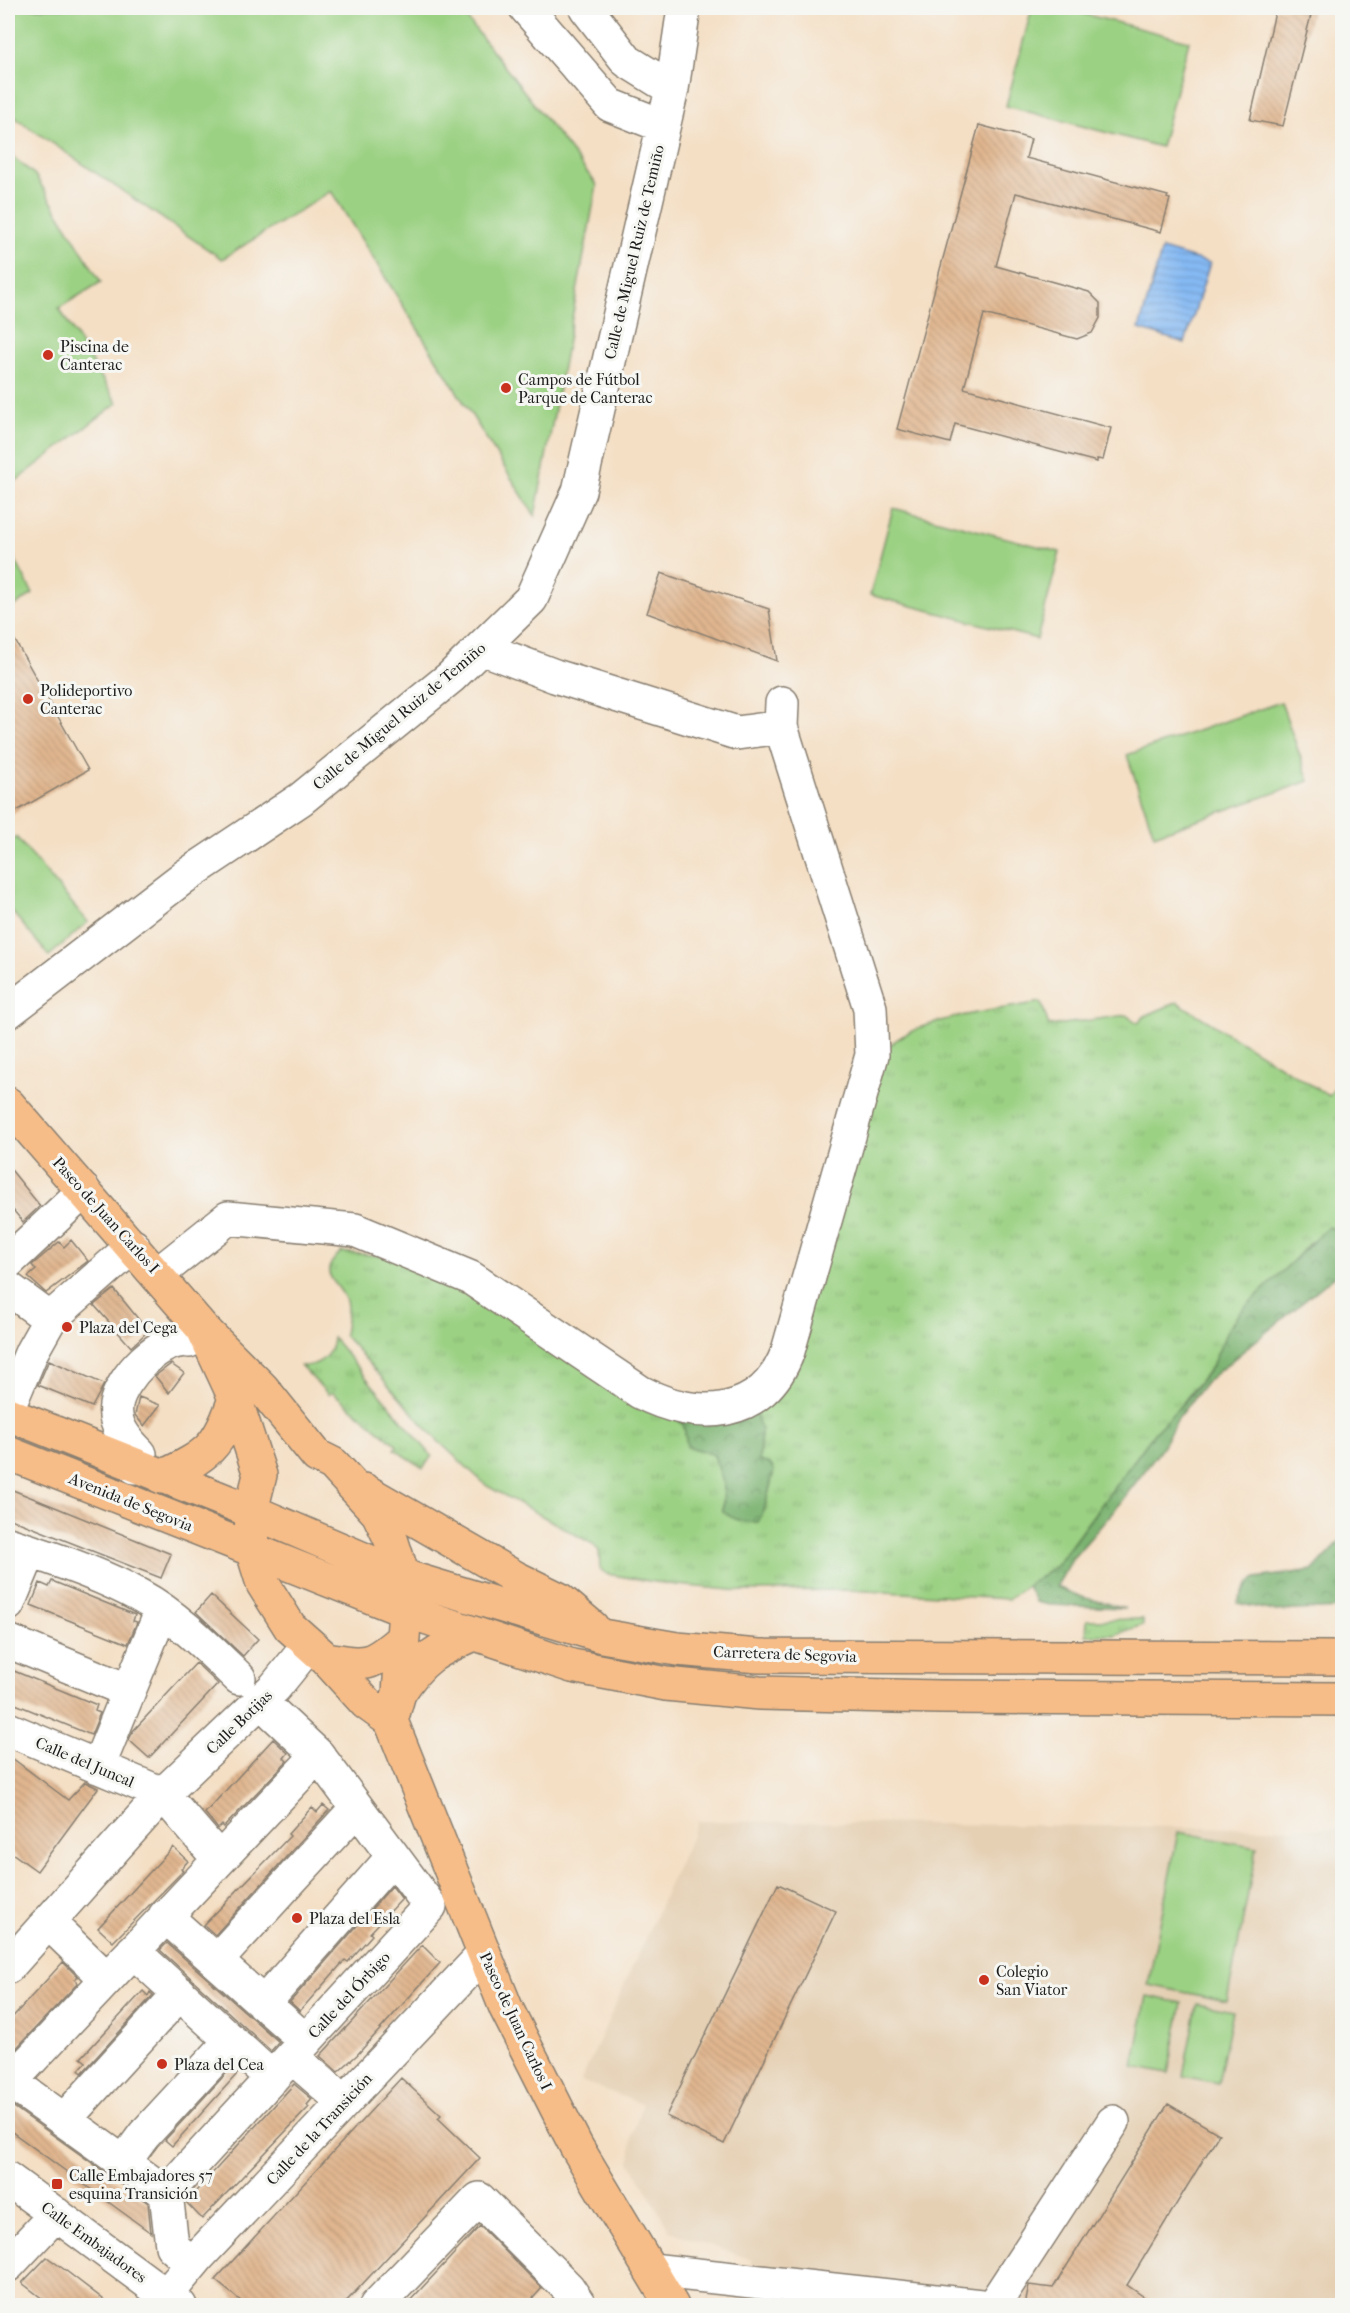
<svg xmlns="http://www.w3.org/2000/svg" width="1350" height="2313" viewBox="0 0 1350 2313" font-family="'IM FELL French Canon',serif">
	<defs>
		<pattern id="grass-tufts" width="24" height="20" patternUnits="userSpaceOnUse" patternTransform="scale(1.5)"><rect width="24" height="20" fill="#9bd183"/><path d="M3 7l-1-3M5 7V3M7 7l1-3M15 17l-1-3M17 17v-4M19 17l1-3" fill="none" stroke="#85b371"/></pattern>
		<pattern id="forest-crowns" width="20" height="18" patternUnits="userSpaceOnUse" patternTransform="scale(1.5)"><rect width="20" height="18" fill="#7cb371"/><path d="M2 6a3 3 0 1 1 6 0M12 15a3 3 0 1 1 6 0" fill="none" stroke="#65915c"/></pattern>
		<pattern id="water-rules" width="6" height="5" patternUnits="userSpaceOnUse" patternTransform="scale(1.5)"><rect width="6" height="5" fill="#85b9f3"/><path d="M0 2.5h6" fill="none" stroke="#729ed0"/></pattern>
		<pattern id="building-back-hatch" width="6" height="6" patternUnits="userSpaceOnUse" patternTransform="scale(1.5)"><rect width="6" height="6" fill="#e0b68f"/><path d="M-1 5l2 2M0 0l6 6M5-1l2 2" fill="none" stroke="#c09c7b"/></pattern>
	</defs>
	<rect width="100%" height="100%" fill="#f6f6f2"/>
	<filter id="ink" filterUnits="userSpaceOnUse"><feTurbulence type="fractalNoise" baseFrequency=".0167" numOctaves="2"/><feDisplacementMap in="SourceGraphic" scale="12" xChannelSelector="R" yChannelSelector="G"/><feConvolveMatrix kernelMatrix="1 2 1 2 8 2 1 2 1" color-interpolation-filters="sRGB"/></filter>
	<filter id="wash" filterUnits="userSpaceOnUse"><feTurbulence type="fractalNoise" baseFrequency=".008" numOctaves="4" result="noise"/><feDisplacementMap in="SourceGraphic" scale="24" xChannelSelector="R" yChannelSelector="G"/><feGaussianBlur stdDeviation="1.35" result="paint"/><feColorMatrix in="noise" values="0 0 0 0 0 0 0 0 0 0 0 0 0 0 0 0 0 1.4 0 .05"/><feComposite in="paint" operator="in"/></filter>
	<g filter="url(#wash)">
		<rect width="100%" height="100%" fill="#f4dfc4"/>
		<path fill="#e5d0b4" d="M 698,1821 L 1342,1829 L 1342,2305 L 747,2305 L 752,2260 L 670,2231 L 630,2162 L 632,2136 L 642,2104 L 581,2081 Z"/>
		<path fill="url(#grass-tufts)" stroke="#5c7650" stroke-width="1.5" d="M 1041,1002 L 1049,1026 L 1126,1015 L 1138,1023 L 1145,1016 L 1177,1002 L 1329,1096 L 1342,1077 L 1342,1231 L 1335,1229 L 1309,1243 L 1219,1351 L 1212,1366 L 1092,1517 L 1056,1566 L 1008,1599 L 850,1590 L 741,1591 L 667,1584 L 607,1574 L 600,1569 L 599,1551 L 593,1544 L 487,1486 L 436,1439 L 344,1335 C 345,1325 349,1310 346,1301 C 337,1278 315,1276 341,1252 L 402,1258 L 428,1268 L 678,1419 L 684,1426 L 687,1446 L 714,1455 L 724,1484 L 723,1511 L 764,1511 L 774,1470 L 759,1461 L 761,1430 L 752,1405 L 883,1052 C 912,1016 998,1011 1041,1002 Z
			M 333,1338 L 432,1456 L 423,1468 L 395,1449 L 397,1445 L 332,1392 L 329,1395 L 301,1366 C 319,1366 332,1356 333,1338 Z
			M 1143,1619 L 1143,1625 L 1114,1635 L 1086,1635 L 1087,1620 Z"/>
		<path fill="url(#forest-crowns)" stroke="#4c6846" stroke-width="1.5" d="M 1328,1227 L 1342,1231 L 1342,1270 L 1207,1381 L 1180,1415 L 1159,1452 L 1113,1512 L 1073,1558 L 1056,1587 L 1082,1597 L 1125,1608 L 1049,1605 L 1036,1602 L 1027,1586 L 1056,1566 L 1155,1432 L 1187,1399 L 1212,1366 L 1227,1331 L 1239,1313 Z
			M 752,1405 L 761,1429 L 759,1461 L 770,1464 L 774,1470 L 764,1511 L 758,1522 C 746,1523 732,1520 723,1511 L 724,1484 L 714,1455 L 687,1446 L 684,1426 L 678,1419 Z
			M 1342,1539 L 1342,1608 L 1274,1611 L 1237,1603 L 1249,1583 L 1256,1578 L 1313,1570 Z"/>
		<path fill="#9bd183" stroke="#5c7650" stroke-width="1.5" d="M 8,8 L 459,8 L 597,185 L 535,516 L 331,191 L 222,259 L 17,119 L 8,109 Z
			M 1032,8 L 1061,8 L 1189,41 L 1161,147 L 1006,106 Z
			M 8,153 L 35,175 L 101,282 L 59,308 L 117,403 L 8,487 Z
			M 893,508 L 1060,552 L 1037,639 L 870,595 Z
			M 8,546 L 33,594 L 8,610 Z
			M 1281,702 L 1309,781 L 1154,835 L 1127,755 Z
			M 16,837 L 88,922 L 49,956 L 8,907 L 8,844 Z
			M 1178,1832 L 1257,1847 L 1227,2001 L 1148,1985 Z
			M 1147,1996 L 1182,2003 L 1168,2074 L 1133,2067 Z
			M 1197,2004 L 1233,2011 L 1218,2083 L 1183,2076 Z"/>
		<path fill="url(#water-rules)" stroke="#506a88" stroke-width="1.5" d="M 1162,249 L 1210,263 L 1185,343 L 1139,329 Z"/>
		<g id="blocks">
			<path fill="url(#building-back-hatch)" d="M 1276,8 L 1297,8 L 1312,11 L 1283,126 L 1250,120 Z
				M 979,125 L 1031,139 L 1026,158 L 1168,196 L 1167,198 L 1170,199 L 1161,232 L 1016,193 L 996,266 L 1089,292 L 1100,303 L 1100,318 L 1092,333 L 1077,339 L 984,314 L 964,388 L 1111,428 L 1103,460 L 1097,459 L 1097,462 L 955,424 L 950,443 L 897,429 Z
				M 661,573 L 769,609 L 777,661 L 647,613 Z
				M 8,628 L 88,770 L 8,816 Z
				M 8,1166 L 40,1206 L 23,1222 L 8,1204 Z
				M 71,1240 L 88,1261 L 46,1293 L 28,1277 L 36,1270 L 32,1265 L 59,1242 L 64,1247 Z
				M 114,1289 L 148,1331 L 131,1347 L 94,1305 Z
				M 49,1360 L 104,1384 L 92,1407 L 38,1385 Z
				M 171,1364 L 184,1373 L 169,1393 L 155,1376 Z
				M 139,1397 L 160,1405 L 144,1426 L 135,1415 Z
				M 8,1488 L 171,1554 L 161,1578 L 8,1518 Z
				M 52,1581 L 135,1615 L 133,1621 L 137,1622 L 128,1644 L 31,1605 L 40,1583 L 49,1587 Z
				M 211,1595 L 258,1639 L 243,1656 L 196,1612 Z
				M 196,1663 L 218,1684 L 149,1758 L 129,1740 L 133,1731 Z
				M 14,1671 L 97,1705 L 95,1711 L 100,1713 L 91,1735 L 8,1701 L 8,1683 Z
				M 273,1739 L 288,1753 L 284,1758 L 287,1761 L 224,1827 L 222,1825 L 218,1829 L 205,1813 Z
				M 8,1755 L 68,1800 L 85,1782 L 98,1788 L 37,1871 L 8,1850 Z
				M 323,1805 L 329,1810 L 215,1935 L 204,1925 L 290,1836 L 288,1834 L 312,1807 L 317,1812 Z
				M 173,1847 L 188,1861 L 181,1869 L 183,1871 L 113,1942 L 98,1928 Z
				M 778,1884 L 836,1911 L 724,2144 L 666,2116 Z
				M 392,1886 L 402,1899 L 370,1933 L 372,1935 L 348,1962 L 345,1960 L 300,2011 L 290,2002 Z
				M 167,1943 L 279,2042 L 271,2051 L 160,1950 Z
				M 422,1945 L 440,1963 L 357,2055 L 338,2072 L 320,2056 Z
				M 63,1962 L 78,1977 L 75,1980 L 78,1983 L 8,2057 L 8,2022 Z
				M 143,1991 L 148,1996 L 150,1992 L 153,1995 L 82,2073 L 79,2070 L 86,2062 L 81,2058 Z
				M 232,2067 L 238,2073 L 172,2146 L 165,2140 Z
				M 401,2078 L 441,2115 L 438,2118 L 480,2158 L 342,2306 L 247,2306 L 215,2280 Z
				M 294,2084 L 312,2099 L 307,2105 L 309,2107 L 202,2219 L 186,2202 Z
				M 8,2103 L 148,2203 L 151,2233 L 8,2129 Z
				M 1168,2104 L 1219,2134 L 1127,2285 L 1157,2306 L 1025,2306 L 1029,2285 L 1053,2288 Z
				M 480,2226 L 542,2288 L 526,2306 L 405,2306 Z
				M 47,2257 L 65,2270 L 112,2306 L 52,2306 L 22,2283 Z"/>
		</g>
	</g>
	<g filter="url(#ink)">
		<use href="#blocks" fill-opacity="0" stroke="#887e70" stroke-width="1.5"/>
		<g fill="none" stroke-linecap="round" stroke-linejoin="round">
			<defs>
				<path id="minor" d="M 526,8 L 610,105 L 663,126
					M 586,8 L 627,61 L 672,89
					M 481,648 L 555,676 L 737,733 L 781,727
					M 8,1012 L 184,877 L 301,799 L 451,677 L 531,599 L 579,491 L 672,89 L 684,8
					M 8,1262 L 84,1191
					M 158,1274 L 228,1218 L 355,1230 L 471,1278 L 640,1392 C 696,1421 763,1420 788,1351 L 872,1055 L 870,1008 L 781,727 L 782,703
					M 8,1288 L 50,1319
					M 8,1408 L 32,1351 L 50,1319 L 133,1246
					M 135,1467 L 140,1454 C 127,1441 113,1426 116,1405 C 120,1379 161,1335 189,1341
					M 8,1544 C 50,1557 101,1574 140,1596 C 177,1616 209,1649 239,1678
					M 8,1604 L 30,1551
					M 8,1641 L 129,1691
					M 8,1729 L 163,1794 L 219,1859
					M 98,1767 L 162,1610
					M 165,1916 L 306,2041
					M 48,1922 L 107,1979
					M 133,1951 L 272,2078
					M 216,1961 L 357,1808
					M 8,1967 L 163,1794 L 275,1687 L 309,1645
					M 263,2004 L 393,1857
					M 292,2057 L 344,2102
					M 8,2080 L 166,2193 L 172,2246 L 192,2264
					M 11,2081 L 318,1755
					M 65,2119 L 180,1993
					M 124,2162 L 144,2135 L 231,2041
					M 8,2179 L 180,2306
					M 166,2193 L 430,1906 L 318,1755 L 274,1714
					M 8,2265 L 56,2214
					M 651,2270 L 981,2306
					M 157,2306 L 199,2256 L 484,1954
					M 376,2306 L 479,2199 L 568,2288 L 580,2306
					M 993,2306 L 1113,2122"/>
				<path id="major" d="M 8,1104 L 203,1329 L 263,1389 L 317,1456 L 333,1464 L 378,1513 L 392,1542 L 403,1576 L 406,1596 L 399,1693 L 391,1721
					M 203,1329 L 235,1398 L 260,1475 L 251,1511 L 253,1552 L 263,1584 L 290,1627 L 326,1659 L 366,1703 L 391,1721 L 506,2008 L 576,2146 L 672,2306
					M 8,1414 L 251,1511 L 403,1576 L 602,1636 L 677,1649 L 759,1656 L 1342,1658
					M 8,1453 L 404,1610 L 572,1666 L 666,1684 L 759,1693 L 939,1697 L 1342,1699
					M 162,1477 C 208,1455 219,1448 235,1398
					M 364,1490 L 516,1578 L 559,1599 L 592,1627
					M 326,1659 C 367,1666 371,1666 402,1639
					M 399,1693 C 422,1657 436,1651 474,1634"/>
			</defs>
			<use href="#minor" stroke="#887e70" stroke-width="36"/>
			<use href="#major" stroke="#887e70" stroke-width="36"/>
			<use href="#minor" stroke="#fff" stroke-width="33"/>
			<use href="#major" stroke="#f7bd88" stroke-width="33"/>
		</g>
	</g>
	<g fill="#c8321e" stroke="#f6f6f2" stroke-width="2">
		<circle cx="48" cy="355" r="6"/>
		<circle cx="506" cy="388" r="6"/>
		<circle cx="28" cy="699" r="6"/>
		<circle cx="67" cy="1327" r="6"/>
		<circle cx="297" cy="1918" r="6"/>
		<circle cx="984" cy="1980" r="6"/>
		<circle cx="162" cy="2064" r="6"/>
		<rect x="51" y="2178" width="12" height="12" rx="3"/>
	</g>
	<g text-anchor="middle" dominant-baseline="central" stroke-width="6" stroke-linejoin="round" paint-order="stroke">
		<g font-size="16" fill="#1c1c1c" stroke="#f6f6f2">
			<text transform="translate(634 252) rotate(-77)">Calle de Miguel Ruiz de Temiño</text>
			<text transform="translate(399 716) rotate(-40)">Calle de Miguel Ruiz de Temiño</text>
			<text transform="translate(106 1215) rotate(48)">Paseo de Juan Carlos I</text>
			<text transform="translate(131 1502) rotate(22)">Avenida de Segovia</text>
			<text transform="translate(785 1654) rotate(2)">Carretera de Segovia</text>
			<text transform="translate(239 1722) rotate(-44)">Calle Botijas</text>
			<text transform="translate(85 1762) rotate(23)">Calle del Juncal</text>
			<text transform="translate(349 1995) rotate(-47)">Calle del Órbigo</text>
			<text transform="translate(516 2021) rotate(65)">Paseo de Juan Carlos I</text>
			<text transform="translate(319 2129) rotate(-47)">Calle de la Transición</text>
			<text transform="translate(94 2242) rotate(36)">Calle Embajadores</text>
		</g>
		<g font-size="16" fill="#1c1c1c" stroke="#f6f6f2" text-anchor="start">
			<text x="60" y="346">Piscina de<tspan x="60" dy="18">Canterac</tspan></text>
			<text x="518" y="379">Campos de Fútbol<tspan x="518" dy="18">Parque de Canterac</tspan></text>
			<text x="40" y="690">Polideportivo<tspan x="40" dy="18">Canterac</tspan></text>
			<text x="79" y="1327">Plaza del Cega</text>
			<text x="309" y="1918">Plaza del Esla</text>
			<text x="996" y="1971">Colegio<tspan x="996" dy="18">San Viator</tspan></text>
			<text x="174" y="2064">Plaza del Cea</text>
			<text x="69" y="2175">Calle Embajadores 57<tspan x="69" dy="18">esquina Transición</tspan></text>
		</g>
	</g>
	<rect width="1350" height="2313" fill="none" stroke="#f6f6f2" stroke-width="30"/>
</svg>
